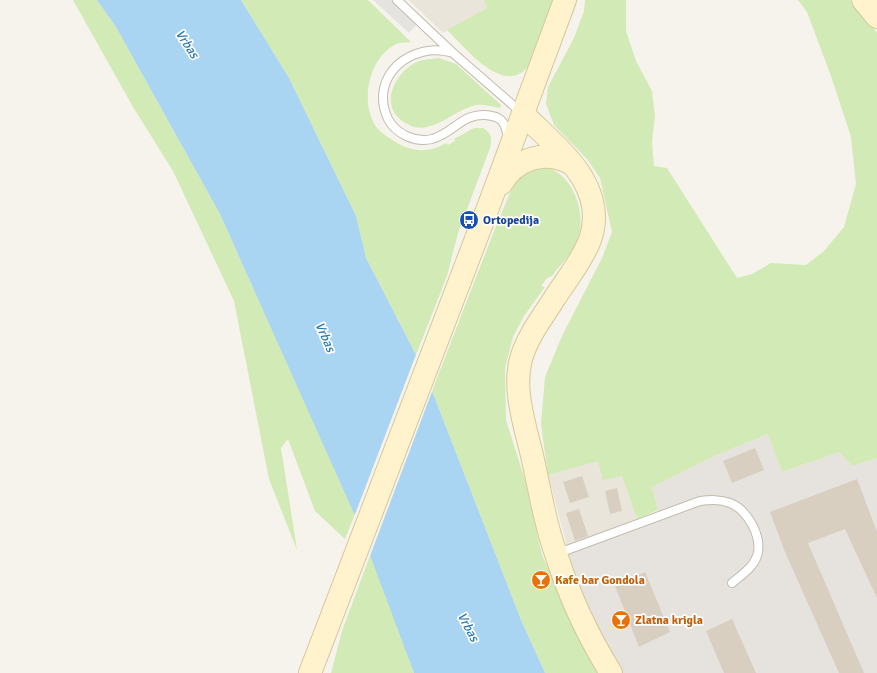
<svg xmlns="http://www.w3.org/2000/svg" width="877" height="673" viewBox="0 0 877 673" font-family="Signika,sans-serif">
	<rect width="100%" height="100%" fill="#f6f3ec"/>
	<path fill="#eae5da" d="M 409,0 L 484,0 L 487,8 L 443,33 Z
		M 598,460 L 622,476 L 637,519 L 567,546 L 548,475 Z"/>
	<path fill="#e6e2dd" d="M 769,434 L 782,472 L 839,452 L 852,466 L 877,458 L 877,673 L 614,673 L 555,554 L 660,516 L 652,487 L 714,456 Z"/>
	<path fill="#d2eab5" d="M 73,0 L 97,0 L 116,27 L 220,214 L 355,514 L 345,539 L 315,511 L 288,439 L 281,448 L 297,550 L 269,479 L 234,301 L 173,171 L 133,107 Z
		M 241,0 L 368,0 L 411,42 C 407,43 400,42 396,44 C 369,58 360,100 375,125 C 379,132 388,137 394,141 C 405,149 419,152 432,149 C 437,148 442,145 446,143 L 448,145 L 455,141 L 454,139 L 474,128 L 483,128 C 492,133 492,139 490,148 L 458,233 L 447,276 L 416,355 L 366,258 L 356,216 L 289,78 Z
		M 484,0 L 558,0 L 530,64 C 505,99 467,49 447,30 L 487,8 Z
		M 585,0 L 626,0 L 626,31 L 636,61 L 652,91 L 655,116 L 652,142 L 654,166 L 667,168 L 737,278 L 752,274 L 771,263 L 806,265 L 824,251 L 844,227 L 856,184 L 851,137 L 831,76 L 807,12 L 798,0 L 850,0 L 877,33 L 877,458 L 852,466 L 839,452 L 782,472 L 768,434 L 714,456 L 652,487 L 658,510 L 637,519 L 622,476 L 603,480 L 598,461 L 548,475 L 541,424 L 545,377 L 562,336 L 602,258 L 612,232 L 600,178 L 587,159 L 554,125 L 546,104 L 548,87 L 574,38 L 584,11 Z
		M 439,58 L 456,64 L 501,105 L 500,108 C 492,107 485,104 477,105 C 450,110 429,142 401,120 C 380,104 395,73 415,63 C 422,59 431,59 439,58 Z
		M 536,167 C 541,167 546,167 551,169 C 575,179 586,215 578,238 C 574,252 560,265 552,276 L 547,278 L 541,286 L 545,287 L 524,316 L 513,337 L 505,368 L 506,420 L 525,480 L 542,555 L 570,619 L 598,673 L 545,673 L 521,620 L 432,391 L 494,231 L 509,195 L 518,179 Z
		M 371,553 L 414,673 L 331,673 L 342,631 Z"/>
	<path fill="#e5e3e0" d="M 373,0 L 394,0 L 419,22 L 409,33 Z"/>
	<path fill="#a9d4f2" d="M 97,0 L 241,0 L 289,78 L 356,216 L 366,258 L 416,355 L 432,391 L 521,620 L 545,673 L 414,673 L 357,520 L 220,214 L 116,27 Z"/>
	<path fill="#f6f3ec" d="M 417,352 L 433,389 L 370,556 L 354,517 Z"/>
	<path fill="#d8cfc1" d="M 755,448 L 764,470 L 732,483 L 723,461 Z
		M 582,476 L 589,497 L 570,503 L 563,482 Z
		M 857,479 L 877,532 L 877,598 L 845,529 L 808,543 L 864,673 L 839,673 L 785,552 L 770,512 Z
		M 617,488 L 622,511 L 610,514 L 605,491 Z
		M 579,509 L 588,536 L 575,541 L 566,513 Z
		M 645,572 L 670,632 L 639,647 L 615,586 Z
		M 732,619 L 756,673 L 724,673 L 706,631 Z"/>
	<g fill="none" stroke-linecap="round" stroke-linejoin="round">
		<defs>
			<path id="lane" d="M 397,0 L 453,53 L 522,113
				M 453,53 C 412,40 368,76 388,119 C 396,134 415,143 432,139 C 455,133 463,110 492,116 C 504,118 506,127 508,138
				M 556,554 L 700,501 C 710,500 720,499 730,503 C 748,510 763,538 757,556 C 753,568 741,575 732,583"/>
			<path id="secondary" d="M 863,0 L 877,17
				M 523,114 C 557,148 609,185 590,240 C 582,261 566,280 554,299 C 542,318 527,337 521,359 C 513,388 524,423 531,451 C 539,485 544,521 556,554 C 569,595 588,636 611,673
				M 501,184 C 516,158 546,149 572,164
				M 310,673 L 489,205 L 565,0"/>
		</defs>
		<use href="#lane" stroke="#c2bbae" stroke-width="10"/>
		<use href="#secondary" stroke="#d6c79b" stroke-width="24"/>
		<use href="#lane" stroke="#fff" stroke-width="8"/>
		<use href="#secondary" stroke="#fff3cd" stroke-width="22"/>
	</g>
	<defs>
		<symbol id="bus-disc" viewBox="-11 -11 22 22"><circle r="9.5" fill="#1a4fb4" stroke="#fff"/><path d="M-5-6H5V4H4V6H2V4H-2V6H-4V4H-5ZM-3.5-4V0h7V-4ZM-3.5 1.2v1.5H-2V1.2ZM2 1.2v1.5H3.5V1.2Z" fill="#fff"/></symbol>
		<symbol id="bar-disc" viewBox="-11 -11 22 22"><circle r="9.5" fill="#e8710a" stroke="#fff"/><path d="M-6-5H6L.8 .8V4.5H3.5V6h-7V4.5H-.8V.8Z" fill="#fff"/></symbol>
	</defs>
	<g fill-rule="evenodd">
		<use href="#bus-disc" x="458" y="209" width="22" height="22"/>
		<use href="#bar-disc" x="530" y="569" width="22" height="22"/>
		<use href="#bar-disc" x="610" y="609" width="22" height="22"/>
	</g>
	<g text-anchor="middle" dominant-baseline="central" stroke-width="3.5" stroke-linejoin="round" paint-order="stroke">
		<g font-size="12" font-weight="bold" fill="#164399" stroke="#fff" text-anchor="start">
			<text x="483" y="220">Ortopedija</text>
		</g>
		<g font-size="12" font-weight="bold" fill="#c56008" stroke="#fff" text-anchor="start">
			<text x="555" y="580">Kafe bar Gondola</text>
			<text x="635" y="620">Zlatna krigla</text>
		</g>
		<g font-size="13" font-style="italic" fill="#2e7ab2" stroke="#fff">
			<text transform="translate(187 44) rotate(57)">Vrbas</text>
			<text transform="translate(325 337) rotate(66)">Vrbas</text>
			<text transform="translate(468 627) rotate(62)">Vrbas</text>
		</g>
	</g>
</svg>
